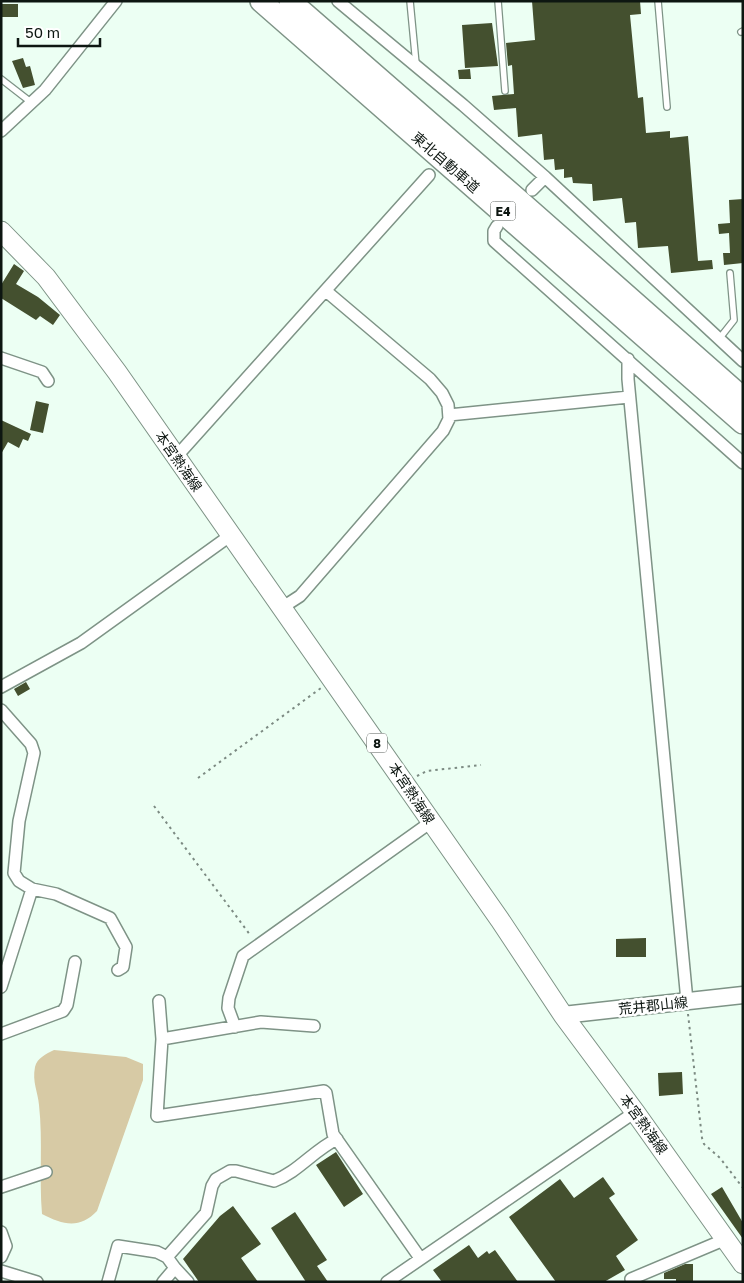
<svg xmlns="http://www.w3.org/2000/svg" width="744" height="1283" viewBox="0 0 744 1283" font-family="'Golos Text','Noto Sans JP',sans-serif">
	<rect width="100%" height="100%" fill="#ecfff3"/>
	<path fill="#d7caa5" d="M 54,1050 L 126,1057 L 143,1064 L 143,1080 L 97,1211 C 80,1229 63,1225 42,1214 C 39,1178 43,1141 39,1105 C 38,1092 32,1082 35,1067 C 37,1058 46,1054 54,1050 Z"/>
	<path fill="#44502f" d="M 532,1 L 640,1 L 641,14 L 630,15 L 638,98 L 643,97 L 646,133 L 670,131 L 670,138 L 688,136 L 698,261 L 712,260 L 713,269 L 671,273 L 668,246 L 638,248 L 636,222 L 625,223 L 622,198 L 593,201 L 592,184 L 573,183 L 572,177 L 564,178 L 564,169 L 555,170 L 554,159 L 544,160 L 542,134 L 518,137 L 516,108 L 494,110 L 492,96 L 514,94 L 512,65 L 508,66 L 506,43 L 535,40 Z
		M 1,4 L 18,4 L 18,17 L 1,17 Z
		M 492,23 L 498,66 L 465,68 L 462,25 Z
		M 23,58 L 26,67 L 30,66 L 35,85 L 23,88 L 12,61 Z
		M 470,69 L 471,79 L 459,79 L 458,70 Z
		M 743,199 L 743,263 L 724,265 L 723,253 L 730,253 L 729,233 L 719,234 L 718,224 L 730,223 L 729,200 Z
		M 14,264 L 24,271 L 16,284 L 38,297 L 60,315 L 53,325 L 40,316 L 36,320 L 1,298 L 1,285 Z
		M 36,401 L 49,404 L 43,433 L 30,430 Z
		M 1,420 L 31,434 L 28,441 L 23,439 L 19,448 L 8,442 L 1,454 Z
		M 26,682 L 30,689 L 18,696 L 14,689 Z
		M 646,938 L 646,957 L 616,957 L 616,939 Z
		M 682,1072 L 683,1094 L 659,1096 L 658,1073 Z
		M 336,1152 L 363,1194 L 344,1207 L 316,1165 Z
		M 603,1177 L 615,1194 L 609,1198 L 638,1240 L 616,1256 L 625,1270 L 604,1282 L 556,1282 L 509,1217 L 560,1179 L 574,1198 Z
		M 722,1187 L 743,1223 L 743,1239 L 711,1194 Z
		M 233,1206 L 261,1244 L 241,1258 L 258,1282 L 199,1282 L 183,1259 L 220,1216 Z
		M 295,1212 L 327,1260 L 317,1266 L 328,1282 L 306,1282 L 271,1228 Z
		M 469,1245 L 478,1258 L 487,1251 L 489,1254 L 495,1250 L 518,1282 L 442,1282 L 433,1270 Z
		M 685,1264 L 693,1264 L 693,1282 L 676,1282 L 676,1279 L 664,1279 L 664,1273 Z"/>
	<g fill="none" stroke-linecap="round" stroke-linejoin="round">
		<defs>
			<path id="service" d="M 410,1 L 416,64
				M 498,1 L 505,91
				M 658,1 L 667,107
				M 741,32 L 743,31
				M 1,79 L 32,103
				M 719,339 L 734,320 L 730,273"/>
			<path id="minor" d="M 338,1 L 463,105 L 545,177 L 743,361
				M 1,131 L 45,90 L 116,1
				M 532,190 L 545,177
				M 497,226 L 494,231 L 494,241 L 743,463
				M 1,358 L 42,372 L 48,381
				M 628,359 L 628,379 L 687,1001
				M 449,415 L 629,397
				M 176,457 L 429,175
				M 283,607 L 300,596 L 443,431 L 449,419 L 448,405 L 442,393 L 430,379 L 326,291
				M 1,687 L 81,643 L 231,535
				M 1,710 L 31,744 L 34,753 L 19,821 L 14,873 L 19,881 L 32,889 L 1,987
				M 32,889 L 56,894 L 110,918 L 126,947 L 123,967 L 118,970
				M 159,1001 L 162,1039 L 157,1116 L 324,1091 L 326,1093 L 333,1134 L 420,1258
				M 235,1027 L 228,1008 L 229,998 L 243,956 L 431,822
				M 1,1034 L 63,1011 L 67,1005 L 75,962
				M 162,1039 L 261,1022 L 314,1026
				M 1,1187 L 46,1172
				M 1,1232 L 6,1246 L 1,1257
				M 175,1268 L 167,1257 L 206,1213 L 212,1186 L 216,1179 L 230,1171 L 236,1171 L 274,1181 C 298,1172 314,1150 337,1139
				M 1,1271 L 37,1282
				M 631,1279 L 726,1239
				M 108,1282 L 118,1246 L 157,1252 L 167,1257
				M 163,1282 L 175,1268 L 188,1282
				M 387,1282 L 635,1112"/>
			<path id="secondary" d="M 563,1015 L 743,995"/>
			<path id="primary" d="M 1,231 L 46,277 L 117,372 L 500,920 L 563,1015 L 635,1112 L 743,1264"/>
			<path id="motorway" d="M 261,1 L 743,423
				M 290,1 L 515,197 L 743,398"/>
		</defs>
		<use href="#service" stroke="#7e9386" stroke-width="8"/>
		<use href="#minor" stroke="#7e9386" stroke-width="14"/>
		<use href="#secondary" stroke="#7e9386" stroke-width="19"/>
		<use href="#primary" stroke="#7e9386" stroke-width="21"/>
		<use href="#motorway" stroke="#7e9386" stroke-width="24"/>
		<path stroke="#7c8a82" stroke-width="2" stroke-dasharray="2.5 4" stroke-linecap="butt" d="M 417,776 L 427,771 L 481,765
			M 198,778 L 321,688
			M 154,806 L 251,936
			M 688,1014 L 702,1138 L 704,1144 L 720,1158 L 743,1188"/>
		<use href="#service" stroke="#fff" stroke-width="5.5"/>
		<use href="#minor" stroke="#fff" stroke-width="11"/>
		<use href="#secondary" stroke="#fff" stroke-width="16"/>
		<use href="#primary" stroke="#fff" stroke-width="19"/>
		<use href="#motorway" stroke="#fff" stroke-width="21"/>
	</g>
	<g text-anchor="middle" dominant-baseline="central" stroke-width="5" stroke-linejoin="round" paint-order="stroke">
		<g fill="#fff" stroke="#565c58" stroke-width="1">
			<rect x="490.5" y="201.5" width="25" height="19" rx="4"/>
			<rect x="367" y="733.5" width="20" height="19" rx="4"/>
		</g>
		<g font-size="12" font-weight="bold" fill="#0d1611">
			<text x="503" y="211">E4</text>
			<text x="377" y="743">8</text>
		</g>
		<g font-size="14" fill="#0d1611" stroke="#fff">
			<text transform="translate(446 162) rotate(41)">東北自動車道</text>
			<text transform="translate(179 461) rotate(55)">本宮熱海線</text>
			<text transform="translate(412 793) rotate(56)">本宮熱海線</text>
			<text transform="translate(653 1005) rotate(-6)">荒井郡山線</text>
			<text transform="translate(644 1124) rotate(54)">本宮熱海線</text>
		</g>
	</g>
	<rect width="744" height="1283" fill="none" stroke="#0d1611" stroke-width="5"/>
	<path d="M18 38v8h82v-8" fill="none" stroke="#0d1611" stroke-width="2.5"/>
	<text x="25" y="38" font-size="15" fill="#0d1611" stroke="#ffffff" stroke-width="4" paint-order="stroke">50 m</text>
</svg>
